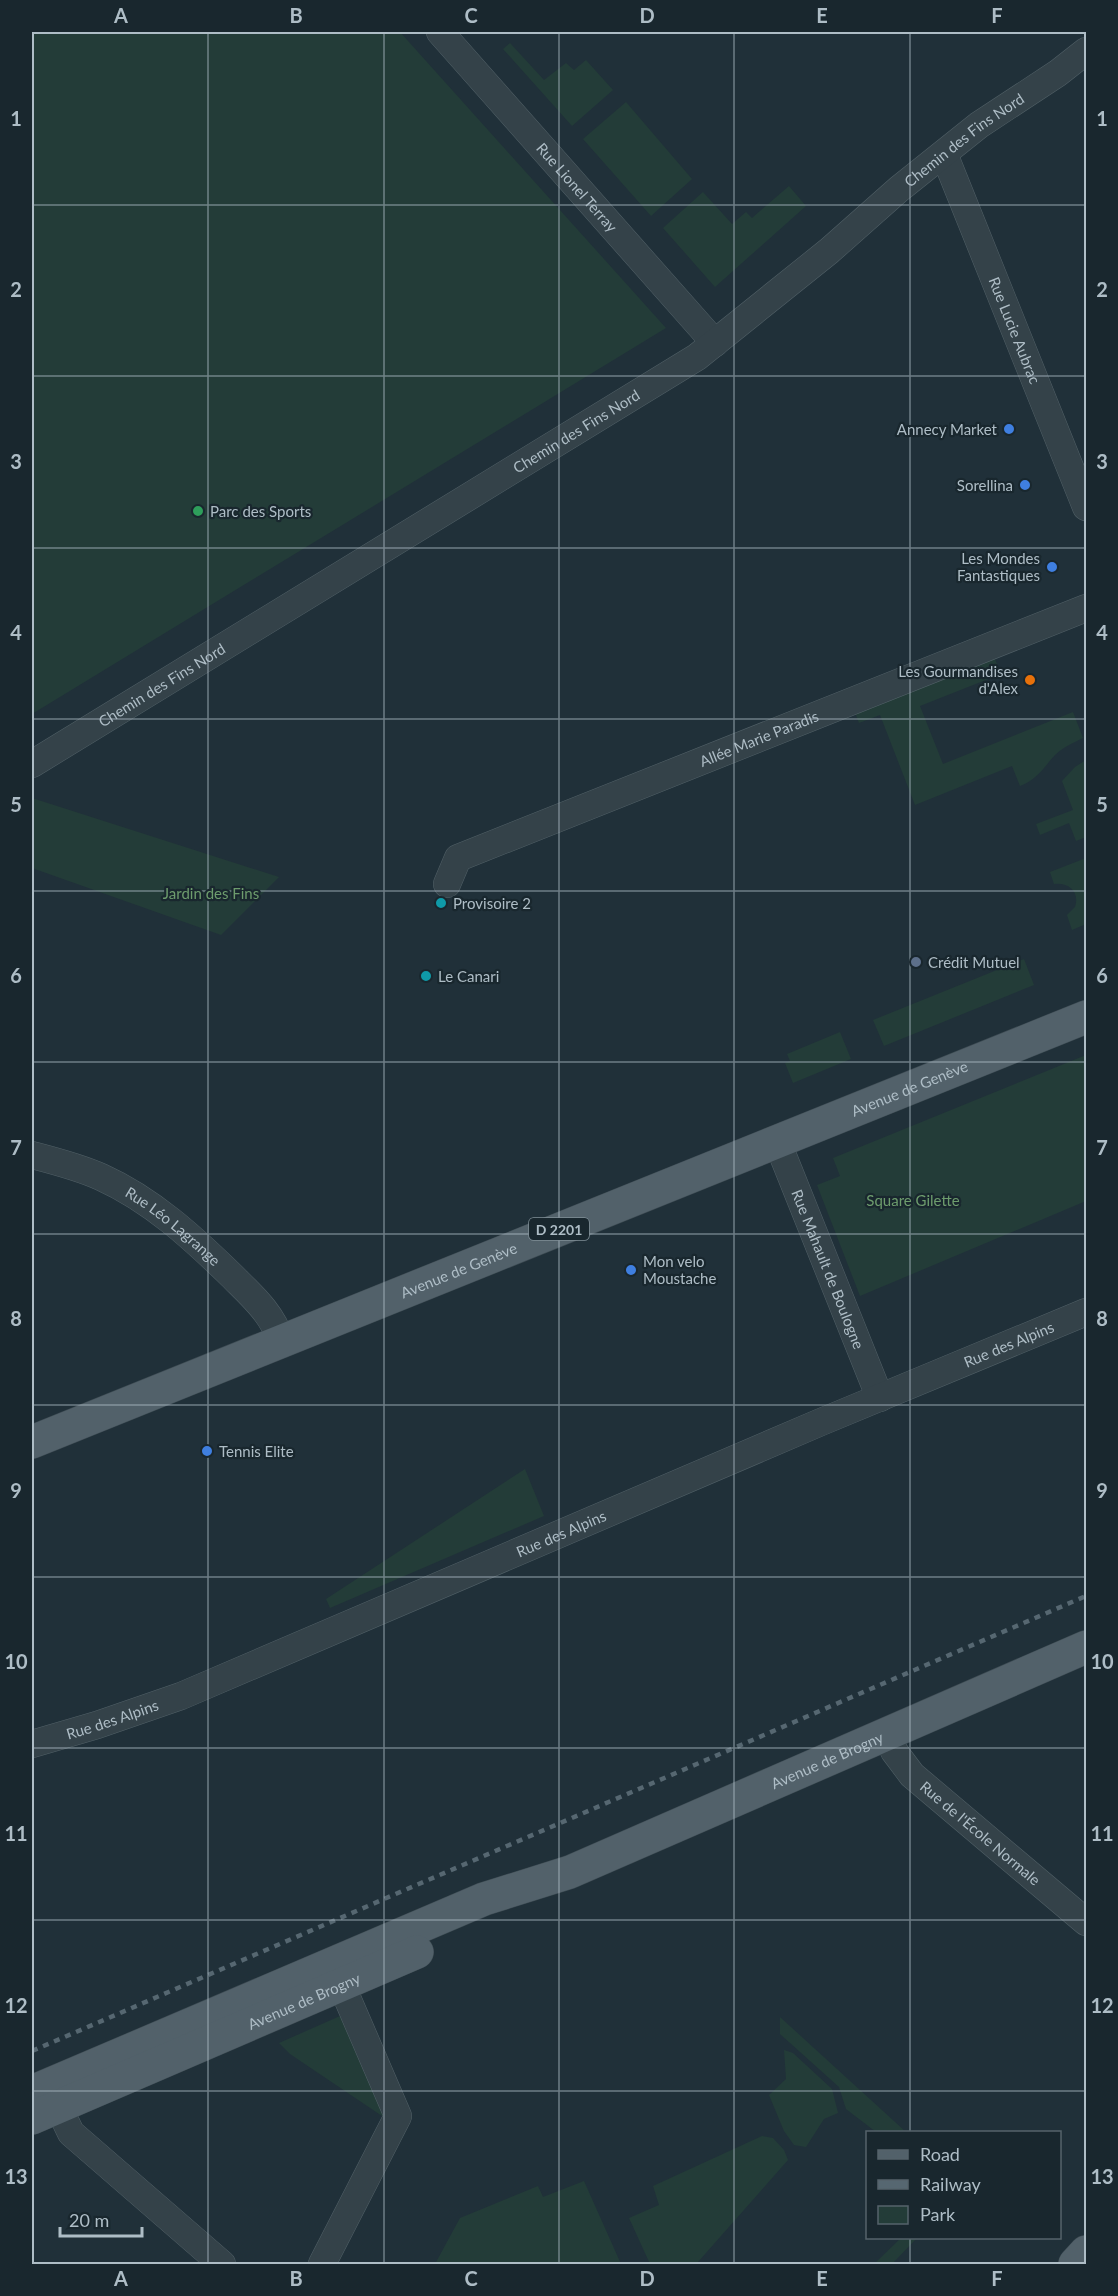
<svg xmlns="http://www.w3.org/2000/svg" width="1118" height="2296" viewBox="0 0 1118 2296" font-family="Lato,sans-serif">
	<rect width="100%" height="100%" fill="#203039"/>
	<path fill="#233c38" d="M 32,32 L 400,32 L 666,328 L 32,714 Z
		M 510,43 L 544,80 L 566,63 L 574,70 L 586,60 L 613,90 L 572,126 L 503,49 Z
		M 626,102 L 692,179 L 651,216 L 583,139 Z
		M 789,186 L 806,206 L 715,287 L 663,228 L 703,192 L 732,224 L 746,212 L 752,218 Z
		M 993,654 L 1001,674 L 920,706 L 943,764 L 1073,712 L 1083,738 C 1073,743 1063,747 1055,755 C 1043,768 1038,779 1020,786 L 1012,766 L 915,805 L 880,715 L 859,723 L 853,707 Z
		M 1086,760 L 1086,837 L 1076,841 L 1069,823 L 1040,835 L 1036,824 L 1073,810 L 1062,781 L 1075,767 Z
		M 32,798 L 279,877 L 221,935 L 32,868 Z
		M 1086,858 L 1086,924 L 1072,930 L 1067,915 L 1075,907 C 1080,892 1069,882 1054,884 L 1050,872 Z
		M 1024,959 L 1034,985 L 884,1046 L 873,1020 Z
		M 840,1032 L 851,1059 L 793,1083 L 785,1063 L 790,1061 L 787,1054 Z
		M 1086,1055 L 1086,1201 L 860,1296 L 817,1185 L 840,1176 L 833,1158 Z
		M 525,1469 L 544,1516 L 330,1608 L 326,1599 Z
		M 340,2016 L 346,2018 L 388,2120 L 290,2054 L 279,2043 Z
		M 780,2017 L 906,2132 L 876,2132 L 846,2109 L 839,2087 L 780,2034 Z
		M 784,2050 L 793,2053 L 832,2089 L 838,2113 L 824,2119 L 806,2147 L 794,2145 L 784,2131 L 769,2095 L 786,2079 Z
		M 762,2136 L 773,2138 L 784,2150 L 788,2160 L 698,2262 L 700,2264 L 650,2264 L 629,2218 L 659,2205 L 653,2186 Z
		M 584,2181 L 621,2264 L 435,2264 L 460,2218 L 538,2186 L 543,2197 Z
		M 901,2238 L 917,2238 L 892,2264 L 874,2264 Z"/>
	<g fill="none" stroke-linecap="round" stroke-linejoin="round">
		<defs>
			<g id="minor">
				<path id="s1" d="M 440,32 L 715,343"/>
				<path id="s2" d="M 944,154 L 1086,507"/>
				<path id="s3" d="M 32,764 L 697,357 L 829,251 L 899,189 L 979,125 L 1058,73 L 1086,51"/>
				<path id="s4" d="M 447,884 L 458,858 L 1086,608"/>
				<path id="s5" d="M 777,1141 L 880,1398"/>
				<path id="s6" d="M 32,1155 C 55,1161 79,1167 101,1177 C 152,1200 193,1238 232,1276 C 252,1296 272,1313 281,1341"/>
				<path id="s7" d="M 887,1734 L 894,1751 L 912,1775 L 1086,1922"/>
				<path id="s8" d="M 32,1744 L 97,1725 L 181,1696 L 821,1422 L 1086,1312"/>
				<path d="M 58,2106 L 71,2133 L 222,2264"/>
				<path d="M 322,2264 L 398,2116 L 342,1986"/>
			</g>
			<g id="major">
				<path id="s9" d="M 32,1442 L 1086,1017"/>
				<path id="s10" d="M 32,2092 L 484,1899 L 570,1872 L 1086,1647"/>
				<path id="s11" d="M 32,2118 L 417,1952"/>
				<path d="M 1075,2264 L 1086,2252"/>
			</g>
		</defs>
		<use href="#minor" stroke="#516067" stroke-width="28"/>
		<use href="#major" stroke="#3d4b53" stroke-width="34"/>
		<use href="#minor" stroke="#344249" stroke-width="27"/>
		<use href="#major" stroke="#52616a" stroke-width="33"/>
		<path stroke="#566771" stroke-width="4.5" stroke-dasharray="6 6" stroke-linecap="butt" d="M 32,2051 L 1086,1596"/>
	</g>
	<path fill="none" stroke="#aebdc6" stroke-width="1.5" stroke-opacity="0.55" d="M 208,32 L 208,2264M 384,32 L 384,2264M 559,32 L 559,2264M 734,32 L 734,2264M 910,32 L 910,2132M 32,205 L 1086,205M 32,376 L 1086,376M 32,548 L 1086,548M 32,719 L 1086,719M 32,891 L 1086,891M 32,1062 L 1086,1062M 32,1234 L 1086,1234M 32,1405 L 1086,1405M 32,1577 L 1086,1577M 32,1748 L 1086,1748M 32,1920 L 1086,1920M 32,2091 L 1086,2091M 910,2238 L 910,2264"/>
	<g fill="#3f7fe0" stroke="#19272e" stroke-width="2">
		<circle cx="1009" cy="429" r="6"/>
		<circle cx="1025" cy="485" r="6"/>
		<circle cx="1052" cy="567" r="6"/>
		<circle cx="631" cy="1270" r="6"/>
		<circle cx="207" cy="1451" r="6"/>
	</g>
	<circle fill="#2e9e5b" stroke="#19272e" stroke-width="2" cx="198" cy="511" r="6"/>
	<circle fill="#e8710a" stroke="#19272e" stroke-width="2" cx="1030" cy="680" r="6"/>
	<g fill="#0f9aa8" stroke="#19272e" stroke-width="2">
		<circle cx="441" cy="903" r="6"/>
		<circle cx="426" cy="976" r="6"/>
	</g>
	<circle fill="#5c6f8a" stroke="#19272e" stroke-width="2" cx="916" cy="962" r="6"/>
	<g text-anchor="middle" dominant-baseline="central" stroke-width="4.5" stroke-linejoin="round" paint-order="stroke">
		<rect fill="#19272e" stroke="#819098" stroke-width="1.5" x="529" y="1218" width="60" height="22" rx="4.5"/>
		<g font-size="14" font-weight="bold" fill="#aebdc6">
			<text x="559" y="1229">D 2201</text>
		</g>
		<g font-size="15" fill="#aebdc6" stroke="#19272e">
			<text stroke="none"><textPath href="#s3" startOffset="1124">Chemin des Fins Nord</textPath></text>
			<text stroke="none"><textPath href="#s1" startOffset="207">Rue Lionel Terray</textPath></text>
			<text stroke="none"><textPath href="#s2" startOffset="190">Rue Lucie Aubrac</textPath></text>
			<text stroke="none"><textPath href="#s3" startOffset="638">Chemin des Fins Nord</textPath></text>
			<text stroke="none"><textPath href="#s3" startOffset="152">Chemin des Fins Nord</textPath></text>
			<text stroke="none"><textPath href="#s4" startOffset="352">Allée Marie Paradis</textPath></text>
			<text stroke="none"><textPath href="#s9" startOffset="946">Avenue de Genève</textPath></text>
			<text stroke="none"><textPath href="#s6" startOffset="160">Rue Léo Lagrange</textPath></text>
			<text stroke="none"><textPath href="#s9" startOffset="460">Avenue de Genève</textPath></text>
			<text stroke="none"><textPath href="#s5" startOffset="138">Rue Mahault de Boulogne</textPath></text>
			<text stroke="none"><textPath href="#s8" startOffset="1056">Rue des Alpins</textPath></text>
			<text stroke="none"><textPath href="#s8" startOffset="570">Rue des Alpins</textPath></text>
			<text stroke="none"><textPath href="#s8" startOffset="84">Rue des Alpins</textPath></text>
			<text stroke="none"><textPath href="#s10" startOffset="862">Avenue de Brogny</textPath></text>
			<text stroke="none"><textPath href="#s7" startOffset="138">Rue de l'École Normale</textPath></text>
			<text stroke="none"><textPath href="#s11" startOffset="296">Avenue de Brogny</textPath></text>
		</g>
		<g font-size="15" fill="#aebdc6" stroke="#19272e" text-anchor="start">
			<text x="997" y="429" text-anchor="end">Annecy Market</text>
			<text x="1013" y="485" text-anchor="end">Sorellina</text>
			<text x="210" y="511">Parc des Sports</text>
			<text x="1040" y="558" text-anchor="end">Les Mondes<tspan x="1040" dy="17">Fantastiques</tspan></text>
			<text x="1018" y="671" text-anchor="end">Les Gourmandises<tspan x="1018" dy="17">d'Alex</tspan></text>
			<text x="453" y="903">Provisoire 2</text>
			<text x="928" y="962">Crédit Mutuel</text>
			<text x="438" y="976">Le Canari</text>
			<text x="643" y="1261">Mon velo<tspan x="643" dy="17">Moustache</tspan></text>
			<text x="219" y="1451">Tennis Elite</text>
		</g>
		<g font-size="15" fill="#6d9c6d" stroke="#19272e">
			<text x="211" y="893">Jardin des Fins</text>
			<text x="913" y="1200">Square Gilette</text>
		</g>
	</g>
	<rect width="1118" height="2296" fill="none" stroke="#19272e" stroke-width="66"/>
	<rect x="866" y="2131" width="195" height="108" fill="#19272e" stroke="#55636b" stroke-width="1.5"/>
	<rect x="878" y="2150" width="30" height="9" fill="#52616a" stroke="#55636b" stroke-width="1.5"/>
	<text x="920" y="2161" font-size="18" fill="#aebdc6">Road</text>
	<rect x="878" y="2180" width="30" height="9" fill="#566771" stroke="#55636b" stroke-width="1.5"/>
	<text x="920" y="2191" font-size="18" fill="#aebdc6">Railway</text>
	<rect x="878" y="2206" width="30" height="18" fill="#233c38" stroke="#55636b" stroke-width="1.5"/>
	<text x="920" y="2221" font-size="18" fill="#aebdc6">Park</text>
	<path d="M60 2227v9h82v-9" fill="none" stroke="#aebdc6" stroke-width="3"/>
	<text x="69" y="2227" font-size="18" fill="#aebdc6" stroke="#19272e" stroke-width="4.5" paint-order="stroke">20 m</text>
	<rect x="33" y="33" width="1052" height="2230" fill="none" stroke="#aebdc6" stroke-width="2"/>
	<g font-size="20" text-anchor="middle" font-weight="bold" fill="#aebdc6">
		<text x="121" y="23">A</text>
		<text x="296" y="23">B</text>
		<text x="471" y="23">C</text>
		<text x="647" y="23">D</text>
		<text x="822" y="23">E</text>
		<text x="997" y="23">F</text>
		<text x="16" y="126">1</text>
		<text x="1102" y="126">1</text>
		<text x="16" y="297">2</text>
		<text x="1102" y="297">2</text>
		<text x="16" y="469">3</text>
		<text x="1102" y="469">3</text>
		<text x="16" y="640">4</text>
		<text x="1102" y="640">4</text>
		<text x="16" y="812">5</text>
		<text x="1102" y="812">5</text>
		<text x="16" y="983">6</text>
		<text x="1102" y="983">6</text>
		<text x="16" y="1155">7</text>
		<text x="1102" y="1155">7</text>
		<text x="16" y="1326">8</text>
		<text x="1102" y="1326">8</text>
		<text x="16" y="1498">9</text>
		<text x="1102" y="1498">9</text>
		<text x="16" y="1669">10</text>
		<text x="1102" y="1669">10</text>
		<text x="16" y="1841">11</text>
		<text x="1102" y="1841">11</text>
		<text x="16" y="2013">12</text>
		<text x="1102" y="2013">12</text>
		<text x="16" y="2184">13</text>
		<text x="1102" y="2184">13</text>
		<text x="121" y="2286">A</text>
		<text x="296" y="2286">B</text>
		<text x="471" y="2286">C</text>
		<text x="647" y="2286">D</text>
		<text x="822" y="2286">E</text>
		<text x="997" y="2286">F</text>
	</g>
</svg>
